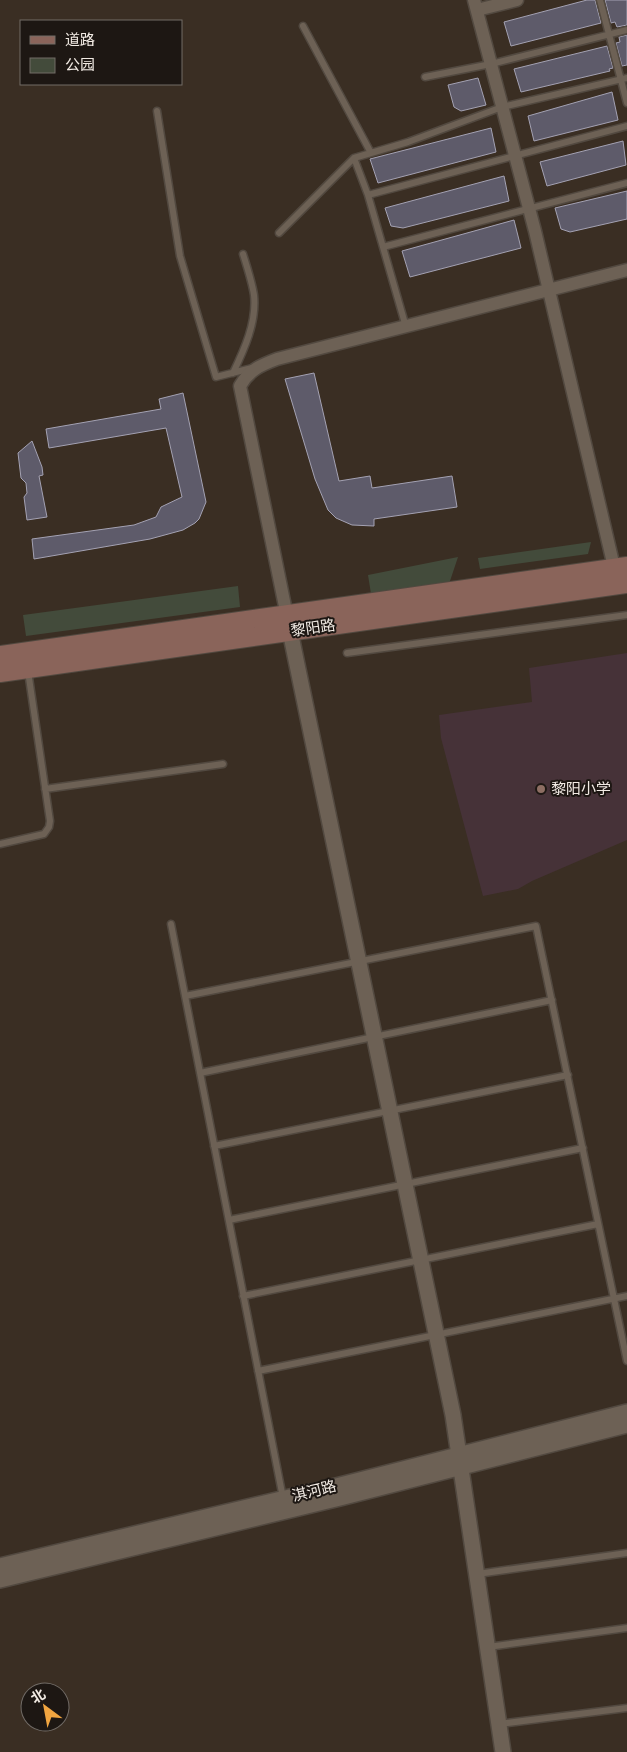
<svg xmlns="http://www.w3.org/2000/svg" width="627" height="1752" viewBox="0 0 627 1752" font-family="'Fira Sans Condensed','Noto Sans SC',sans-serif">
	<rect width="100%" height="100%" fill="#3a2e23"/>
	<path fill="#463238" d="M 627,653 L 627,840 L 532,881 L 518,889 L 483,896 L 441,738 L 439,715 L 532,702 L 529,668 Z"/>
	<path fill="#434b3b" d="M 591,542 L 588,554 L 480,569 L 478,558 Z
		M 458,557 L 449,584 L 372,600 L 368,575 Z
		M 238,586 L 240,607 L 26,636 L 23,615 Z"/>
	<path fill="#5e5b6a" stroke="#a4a2b3" d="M 587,0 L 595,0 L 601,23 L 511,46 L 504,22 Z
		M 605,0 L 627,0 L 627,25 L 617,27 L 615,22 L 611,23 Z
		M 627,35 L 627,65 L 622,66 L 616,43 L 620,42 L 619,37 Z
		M 607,46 L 613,68 L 609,69 L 610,71 L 521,92 L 514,69 Z
		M 478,78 L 486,105 L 461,111 L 454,107 L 448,85 Z
		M 612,92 L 618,120 L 534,141 L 528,116 Z
		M 491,128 L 496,152 L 378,183 L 370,159 Z
		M 623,141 L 626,165 L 547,186 L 540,162 Z
		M 504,176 L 509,201 L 403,228 L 391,226 L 385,208 Z
		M 627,191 L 627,219 L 570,232 L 561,229 L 555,208 Z
		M 514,220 L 521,248 L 410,277 L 402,251 Z
		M 314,373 L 339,481 L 370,476 L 372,488 L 452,476 L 457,507 L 374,519 L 374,526 L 352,525 L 336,518 L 328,510 L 315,479 L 285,379 Z
		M 183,393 L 206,502 L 199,519 L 195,523 L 183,530 L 150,539 L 34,559 L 32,539 L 134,525 L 156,517 L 161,507 L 182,497 L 166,428 L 49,448 L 46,429 L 161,409 L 159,399 Z
		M 32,441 L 42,467 L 43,475 L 39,476 L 47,517 L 27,520 L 24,497 L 27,493 L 26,483 L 21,478 L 18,453 Z"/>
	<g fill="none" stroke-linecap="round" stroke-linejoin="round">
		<defs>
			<path id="service" d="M 600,0 L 627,103
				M 303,26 L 371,153
				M 425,77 L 491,64 L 627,30
				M 157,111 L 180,256 L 216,377 L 252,368
				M 354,158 L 368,195 L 406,327
				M 368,195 L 627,126
				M 279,233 L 354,158 L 408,142 L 502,107 L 627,78
				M 383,247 L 627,183
				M 233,373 C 244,350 257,322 254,295 C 252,282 247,267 243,254
				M 347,653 L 627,615
				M 45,789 L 223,764
				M 0,844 L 44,834 L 49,827 L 50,821 L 28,671
				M 171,924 L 283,1498
				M 185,996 L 536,926 L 627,1361
				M 200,1073 L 552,1000
				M 214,1146 L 568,1075
				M 229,1220 L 583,1148
				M 243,1296 L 598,1224
				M 258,1371 L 627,1296
				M 477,1574 L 627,1553
				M 488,1647 L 627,1628
				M 499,1724 L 627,1708"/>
			<path id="minor" d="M 474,0 L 535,231 L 614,567
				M 477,10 L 517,0
				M 288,621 L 240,386 C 249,370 261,365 277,359 L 627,270"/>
			<path id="tertiary" d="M 290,631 L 453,1415 L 503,1752
				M 0,1566 L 336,1486 L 627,1412
				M 0,1580 L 340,1498 L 627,1425"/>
			<path id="secondary" d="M 0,655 L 627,566
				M 0,673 L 627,584"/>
		</defs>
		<use href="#service" stroke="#524940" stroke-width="9"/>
		<use href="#minor" stroke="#524940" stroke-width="15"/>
		<use href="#tertiary" stroke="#524940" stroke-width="18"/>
		<use href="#secondary" stroke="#524940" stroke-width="20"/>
		<use href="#service" stroke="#6d6155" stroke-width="6"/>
		<use href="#minor" stroke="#6d6155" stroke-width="12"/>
		<use href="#tertiary" stroke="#6d6155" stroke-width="15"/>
		<use href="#secondary" stroke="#8a645a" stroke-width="18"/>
	</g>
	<circle fill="#8d6e63" stroke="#1d1713" stroke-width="2" cx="541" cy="789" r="5"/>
	<g text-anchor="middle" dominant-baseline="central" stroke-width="4" stroke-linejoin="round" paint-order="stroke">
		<g font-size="15" fill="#f2ebe4" stroke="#1d1713">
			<text transform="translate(313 628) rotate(-8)">黎阳路</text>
			<text transform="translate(314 1491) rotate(-14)">淇河路</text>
		</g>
		<g font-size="15" fill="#f2ebe4" stroke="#1d1713" text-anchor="start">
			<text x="551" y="789">黎阳小学</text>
		</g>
	</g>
	<rect x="20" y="20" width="162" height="65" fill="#1d1713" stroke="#726c67"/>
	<rect x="30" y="36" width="25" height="8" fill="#8a645a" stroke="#726c67"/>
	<text x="65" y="45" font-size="15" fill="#f2ebe4">道路</text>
	<rect x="30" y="58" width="25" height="15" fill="#434b3b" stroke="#726c67"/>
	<text x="65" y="70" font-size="15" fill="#f2ebe4">公园</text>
	<g transform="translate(45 1707) rotate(328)"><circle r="24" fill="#1d1713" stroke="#726c67"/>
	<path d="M0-4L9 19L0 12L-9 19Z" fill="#f1a540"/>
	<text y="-8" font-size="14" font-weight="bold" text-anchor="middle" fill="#f2ebe4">北</text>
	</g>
</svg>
